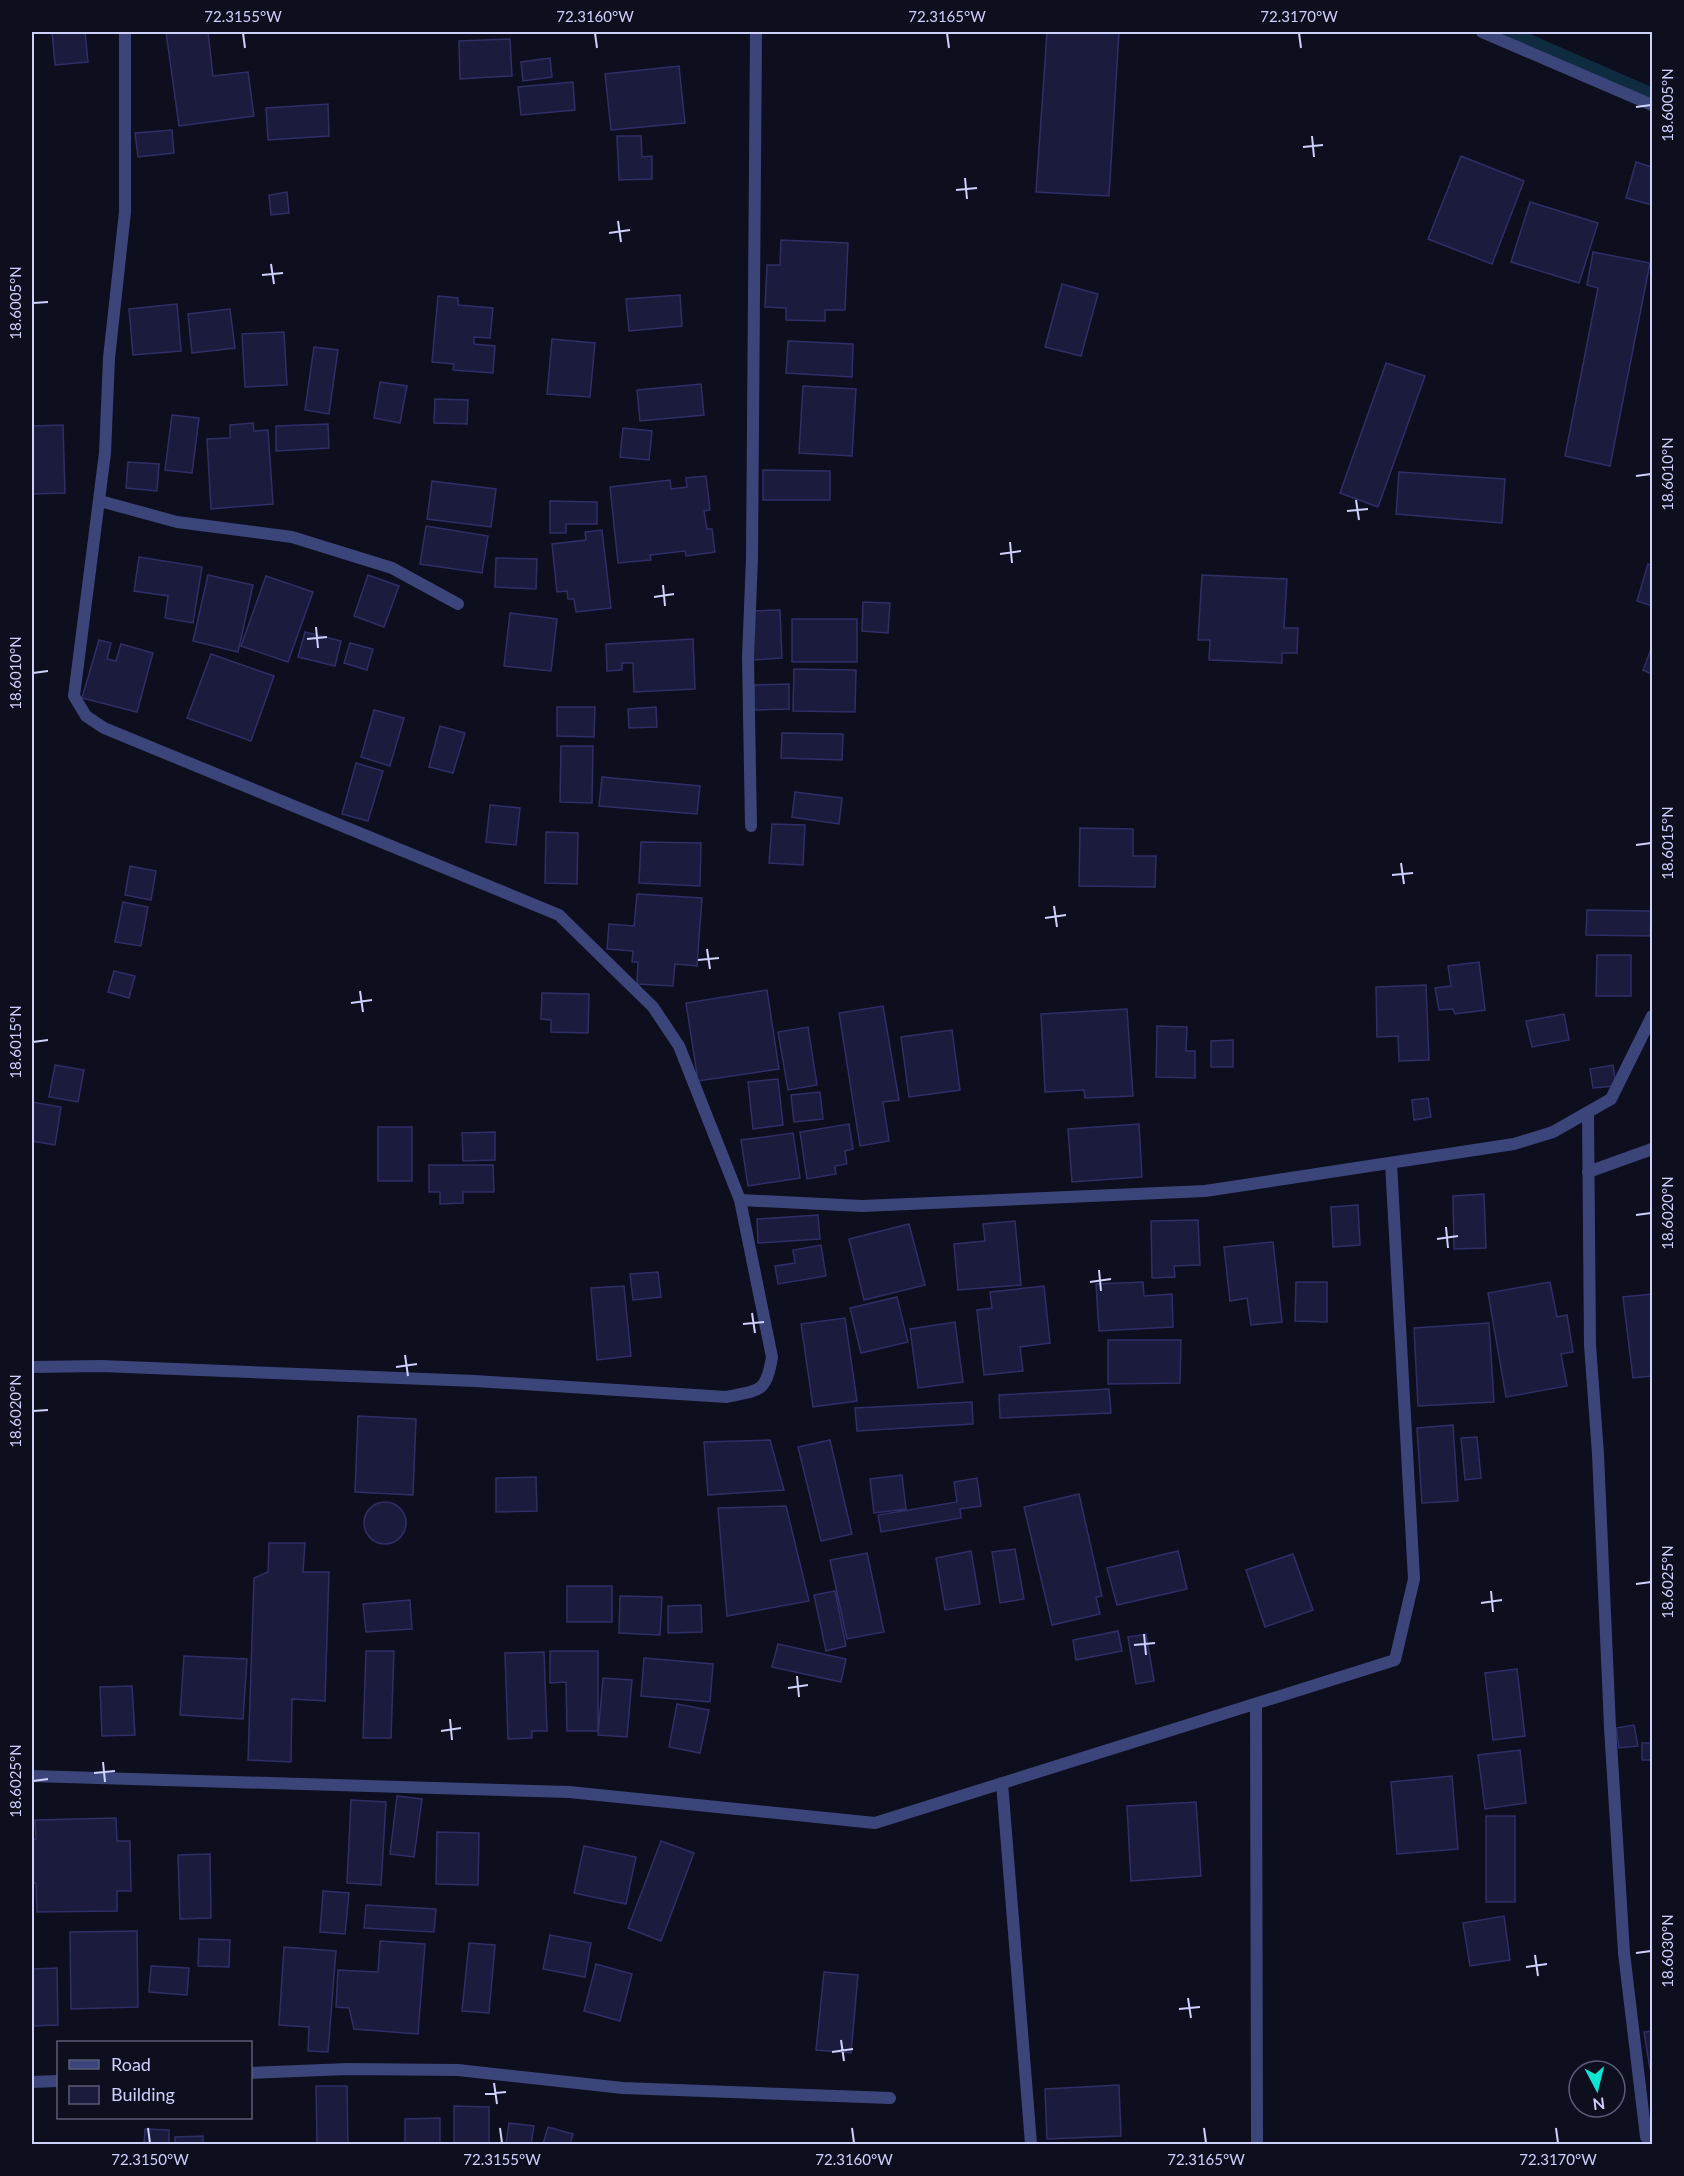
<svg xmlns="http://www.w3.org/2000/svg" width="1684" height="2176" viewBox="0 0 1684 2176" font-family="Lato,sans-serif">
	<rect width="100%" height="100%" fill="#0d0e1e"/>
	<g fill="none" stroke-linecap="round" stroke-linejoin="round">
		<path stroke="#0f2b40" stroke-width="14" d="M 1508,32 L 1652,95"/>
	</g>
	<path fill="#1b1b3d" stroke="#2f2f68" stroke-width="1.5" d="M 52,32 L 85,32 L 88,62 L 55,65 Z
		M 166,32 L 208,32 L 213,76 L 248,72 L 254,116 L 179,126 Z
		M 1047,32 L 1119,32 L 1109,196 L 1036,192 Z
		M 510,39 L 512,76 L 460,79 L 459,41 Z
		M 550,58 L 552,77 L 523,81 L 521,62 Z
		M 679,66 L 685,123 L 611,130 L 605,74 Z
		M 573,82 L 575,110 L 521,115 L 518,87 Z
		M 328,104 L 329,136 L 268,140 L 266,108 Z
		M 172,130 L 174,153 L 138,157 L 135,133 Z
		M 617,136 L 641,136 L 642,157 L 652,156 L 652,179 L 619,180 Z
		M 1461,156 L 1524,181 L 1492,264 L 1428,239 Z
		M 1636,162 L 1652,167 L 1652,205 L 1626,198 Z
		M 287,192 L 289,213 L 271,215 L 269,195 Z
		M 1530,202 L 1598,223 L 1579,283 L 1511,262 Z
		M 781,240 L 848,243 L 845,310 L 825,310 L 825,321 L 786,320 L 786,308 L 765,307 L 767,265 L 780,265 Z
		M 1593,252 L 1650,263 L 1610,466 L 1565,456 L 1598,288 L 1587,285 Z
		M 1062,284 L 1098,294 L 1081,356 L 1045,347 Z
		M 680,295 L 682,326 L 629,331 L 626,299 Z
		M 438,296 L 458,298 L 458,305 L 493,308 L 490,338 L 474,337 L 474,344 L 495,346 L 493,373 L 453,370 L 454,364 L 432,362 Z
		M 177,304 L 181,351 L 133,355 L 129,309 Z
		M 230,309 L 235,348 L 192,353 L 188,314 Z
		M 284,332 L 287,385 L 245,387 L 242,334 Z
		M 552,339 L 595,343 L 590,397 L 547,394 Z
		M 788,341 L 853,344 L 852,377 L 786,373 Z
		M 314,347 L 338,350 L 329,414 L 305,410 Z
		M 1386,363 L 1425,376 L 1378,507 L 1340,493 Z
		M 380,382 L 407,386 L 400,423 L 374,418 Z
		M 701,384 L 704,415 L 640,421 L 637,390 Z
		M 803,386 L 856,389 L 852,456 L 799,453 Z
		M 435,399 L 468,400 L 467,424 L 434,423 Z
		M 172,415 L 199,418 L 192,473 L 165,470 Z
		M 253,423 L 254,431 L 268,430 L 273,504 L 211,509 L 207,439 L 230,438 L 230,425 Z
		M 328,424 L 329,448 L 276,451 L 276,426 Z
		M 63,425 L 65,493 L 32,494 L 32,426 Z
		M 623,428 L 652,431 L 649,460 L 620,457 Z
		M 128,462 L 159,464 L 157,491 L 126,488 Z
		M 763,470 L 830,471 L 830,500 L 763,500 Z
		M 1399,472 L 1505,479 L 1502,523 L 1396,514 Z
		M 706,476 L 710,510 L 704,511 L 707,529 L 712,529 L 715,552 L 686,556 L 685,551 L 650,555 L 651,560 L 618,563 L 610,487 L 670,480 L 671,489 L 687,487 L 686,478 Z
		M 432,481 L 496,489 L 491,527 L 427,519 Z
		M 550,501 L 597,502 L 597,524 L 566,524 L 566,533 L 550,533 Z
		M 426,526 L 488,536 L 482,573 L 420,564 Z
		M 602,530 L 611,608 L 576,612 L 574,599 L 568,599 L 567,591 L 557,592 L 552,544 L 586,540 L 585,532 Z
		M 139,557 L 202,567 L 193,623 L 165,618 L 168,596 L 134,591 Z
		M 496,558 L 537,559 L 536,589 L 495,587 Z
		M 1648,564 L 1652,566 L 1652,606 L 1637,601 Z
		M 208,575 L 253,585 L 238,652 L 193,641 Z
		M 368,575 L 399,586 L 384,627 L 354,616 Z
		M 1202,575 L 1287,579 L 1284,628 L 1298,628 L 1297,653 L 1282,653 L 1282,663 L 1209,660 L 1210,640 L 1198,640 Z
		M 266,576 L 313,592 L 288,662 L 241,646 Z
		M 863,602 L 890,603 L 888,633 L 862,631 Z
		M 780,610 L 782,658 L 752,660 L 751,611 Z
		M 510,613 L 557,619 L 551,671 L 504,666 Z
		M 792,619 L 857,619 L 857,662 L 792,662 Z
		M 305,632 L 341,641 L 335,666 L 298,657 Z
		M 693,639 L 695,689 L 634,692 L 633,663 L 622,663 L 622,670 L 607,671 L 606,644 Z
		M 99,640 L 111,643 L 107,659 L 116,661 L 121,644 L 153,653 L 137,712 L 82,698 Z
		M 350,643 L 373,649 L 367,670 L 344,663 Z
		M 1651,649 L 1652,650 L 1652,674 L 1643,670 Z
		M 211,654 L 274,676 L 251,741 L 187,718 Z
		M 794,669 L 856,670 L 855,712 L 793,711 Z
		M 789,684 L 789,709 L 754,710 L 754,685 Z
		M 557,707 L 595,707 L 594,737 L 557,736 Z
		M 656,707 L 657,727 L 629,728 L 628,709 Z
		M 374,710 L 404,718 L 390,766 L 361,757 Z
		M 440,726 L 465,733 L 453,773 L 429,767 Z
		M 782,733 L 843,734 L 842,760 L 781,758 Z
		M 561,746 L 593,746 L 592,803 L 560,802 Z
		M 356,763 L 383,771 L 368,821 L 342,814 Z
		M 602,777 L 700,786 L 697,814 L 599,806 Z
		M 795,792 L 842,798 L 839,824 L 792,817 Z
		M 490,805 L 520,808 L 516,845 L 486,842 Z
		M 772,824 L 805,825 L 803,865 L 769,863 Z
		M 1080,828 L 1133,829 L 1133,856 L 1156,856 L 1155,887 L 1079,886 Z
		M 546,832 L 578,833 L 577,884 L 545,883 Z
		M 641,842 L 701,843 L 700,886 L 639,883 Z
		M 130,866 L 156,871 L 151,900 L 125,895 Z
		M 637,894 L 702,898 L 697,966 L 675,964 L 673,986 L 637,984 L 638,962 L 632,962 L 633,951 L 607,949 L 609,924 L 634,926 Z
		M 123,902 L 148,907 L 141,946 L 115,942 Z
		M 1587,910 L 1651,911 L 1650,936 L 1586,935 Z
		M 1597,955 L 1631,955 L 1631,996 L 1596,996 Z
		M 1479,962 L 1485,1010 L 1455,1014 L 1453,1009 L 1439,1010 L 1435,988 L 1451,986 L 1448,966 Z
		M 114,971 L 135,976 L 129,998 L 108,992 Z
		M 1426,985 L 1429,1060 L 1399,1061 L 1398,1036 L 1377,1037 L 1376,987 Z
		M 767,990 L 779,1069 L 698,1081 L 686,1003 Z
		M 542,993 L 589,994 L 588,1033 L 551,1032 L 551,1020 L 541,1019 Z
		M 883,1006 L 899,1100 L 883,1102 L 889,1141 L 860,1146 L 839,1013 Z
		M 1127,1009 L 1133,1096 L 1085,1098 L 1084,1090 L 1045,1092 L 1041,1014 Z
		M 1564,1014 L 1569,1040 L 1532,1047 L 1526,1021 Z
		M 1157,1026 L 1187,1027 L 1186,1051 L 1195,1051 L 1195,1078 L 1156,1077 Z
		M 808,1027 L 817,1085 L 788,1090 L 778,1032 Z
		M 952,1030 L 960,1090 L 909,1097 L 901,1037 Z
		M 1233,1040 L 1233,1067 L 1211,1067 L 1211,1041 Z
		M 55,1065 L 84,1070 L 78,1102 L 49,1097 Z
		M 1613,1065 L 1616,1086 L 1593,1088 L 1590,1069 Z
		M 778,1079 L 783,1125 L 753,1129 L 748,1082 Z
		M 820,1092 L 823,1119 L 794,1122 L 791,1095 Z
		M 1428,1098 L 1431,1117 L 1414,1120 L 1412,1100 Z
		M 32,1102 L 61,1107 L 55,1145 L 32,1141 Z
		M 849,1124 L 853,1149 L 845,1151 L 847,1164 L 835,1166 L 836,1174 L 807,1179 L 800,1132 Z
		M 1139,1124 L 1142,1177 L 1072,1182 L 1068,1129 Z
		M 378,1127 L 412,1127 L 412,1181 L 378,1181 Z
		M 495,1132 L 495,1160 L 463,1161 L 462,1133 Z
		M 793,1133 L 800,1178 L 748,1186 L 741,1140 Z
		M 429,1165 L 493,1165 L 494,1192 L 463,1192 L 463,1203 L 440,1204 L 440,1192 L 429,1192 Z
		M 1484,1194 L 1486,1248 L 1454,1249 L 1453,1196 Z
		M 1358,1205 L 1360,1245 L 1333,1247 L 1331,1207 Z
		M 818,1215 L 820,1239 L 758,1243 L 757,1219 Z
		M 1198,1220 L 1200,1265 L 1174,1266 L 1175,1277 L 1152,1278 L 1151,1221 Z
		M 1015,1221 L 1021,1285 L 958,1290 L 954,1244 L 985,1241 L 983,1224 Z
		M 909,1224 L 925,1285 L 864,1300 L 849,1239 Z
		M 1273,1242 L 1282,1322 L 1251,1325 L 1247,1298 L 1230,1301 L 1224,1247 Z
		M 821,1245 L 826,1276 L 778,1284 L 775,1266 L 795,1263 L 793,1250 Z
		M 658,1272 L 661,1297 L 633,1300 L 630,1274 Z
		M 1143,1282 L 1144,1296 L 1172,1294 L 1173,1327 L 1099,1331 L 1096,1284 Z
		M 1296,1282 L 1327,1282 L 1327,1322 L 1295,1321 Z
		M 1550,1282 L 1557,1317 L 1567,1315 L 1573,1352 L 1561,1354 L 1567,1386 L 1506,1397 L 1488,1293 Z
		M 624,1286 L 631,1356 L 597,1360 L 591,1288 Z
		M 1044,1286 L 1050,1343 L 1020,1347 L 1023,1371 L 984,1375 L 977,1310 L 992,1308 L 990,1292 Z
		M 1652,1294 L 1652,1376 L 1633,1378 L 1623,1297 Z
		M 897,1297 L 908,1342 L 861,1353 L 850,1308 Z
		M 845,1318 L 857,1401 L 813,1407 L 801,1324 Z
		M 955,1322 L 963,1382 L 918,1388 L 910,1329 Z
		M 1489,1323 L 1494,1402 L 1418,1406 L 1414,1328 Z
		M 1108,1340 L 1181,1340 L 1180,1383 L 1108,1384 Z
		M 1109,1389 L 1111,1413 L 1000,1418 L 999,1395 Z
		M 972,1402 L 973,1424 L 857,1431 L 855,1408 Z
		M 358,1416 L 416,1419 L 413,1495 L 355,1492 Z
		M 1453,1425 L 1458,1501 L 1422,1503 L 1417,1428 Z
		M 1477,1437 L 1481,1478 L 1465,1480 L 1461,1438 Z
		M 770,1440 L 784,1490 L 708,1495 L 704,1442 Z
		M 830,1440 L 852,1534 L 821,1541 L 798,1447 Z
		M 902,1475 L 906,1509 L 874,1513 L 870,1479 Z
		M 536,1477 L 537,1511 L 496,1512 L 496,1478 Z
		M 977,1478 L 981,1506 L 960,1509 L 961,1518 L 881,1532 L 878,1515 L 957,1502 L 954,1482 Z
		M 1079,1494 L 1102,1596 L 1096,1597 L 1100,1614 L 1052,1625 L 1024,1507 Z
		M364 1523a21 21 0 1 1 42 0a21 21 0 1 1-42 0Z
		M 786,1506 L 809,1601 L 727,1616 L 718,1508 Z
		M 269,1543 L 305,1543 L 303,1572 L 329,1572 L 325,1701 L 292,1699 L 291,1762 L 248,1760 L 254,1578 L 268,1572 Z
		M 1015,1549 L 1024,1599 L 1000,1603 L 992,1552 Z
		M 971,1551 L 980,1604 L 945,1610 L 936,1558 Z
		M 1178,1551 L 1187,1589 L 1117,1605 L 1107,1568 Z
		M 867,1553 L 884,1632 L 847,1639 L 830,1560 Z
		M 1293,1554 L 1313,1610 L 1265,1627 L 1246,1570 Z
		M 567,1586 L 612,1586 L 612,1622 L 567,1622 Z
		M 835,1591 L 846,1646 L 826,1651 L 814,1595 Z
		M 620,1596 L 662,1597 L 660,1635 L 619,1633 Z
		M 410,1600 L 412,1629 L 366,1632 L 363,1604 Z
		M 701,1605 L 702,1632 L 668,1633 L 668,1606 Z
		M 1118,1631 L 1122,1651 L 1076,1660 L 1073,1640 Z
		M 1146,1634 L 1154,1681 L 1136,1684 L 1128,1637 Z
		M 778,1644 L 846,1659 L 841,1682 L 772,1667 Z
		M 366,1651 L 394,1651 L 391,1738 L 363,1738 Z
		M 550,1651 L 598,1651 L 598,1731 L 567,1731 L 566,1682 L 550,1683 Z
		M 544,1652 L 547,1731 L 532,1731 L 532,1738 L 508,1739 L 505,1653 Z
		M 184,1656 L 247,1659 L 243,1719 L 180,1715 Z
		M 644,1658 L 713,1664 L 710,1702 L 641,1696 Z
		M 1517,1669 L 1525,1736 L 1493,1740 L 1485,1673 Z
		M 603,1678 L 632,1680 L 627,1737 L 598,1735 Z
		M 132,1686 L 135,1735 L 102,1736 L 100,1687 Z
		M 677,1704 L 709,1710 L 700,1753 L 669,1747 Z
		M 1634,1725 L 1638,1746 L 1619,1748 L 1616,1728 Z
		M 1642,1743 L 1652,1743 L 1652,1760 L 1642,1760 Z
		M 1520,1750 L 1526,1803 L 1485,1809 L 1478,1755 Z
		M 1452,1776 L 1458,1849 L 1397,1854 L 1391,1782 Z
		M 397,1796 L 422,1799 L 414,1857 L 390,1854 Z
		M 351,1800 L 386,1802 L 381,1885 L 347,1883 Z
		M 1196,1802 L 1201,1876 L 1131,1881 L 1127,1806 Z
		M 1486,1816 L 1515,1816 L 1515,1902 L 1486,1902 Z
		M 116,1818 L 117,1841 L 130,1841 L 131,1891 L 117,1891 L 117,1911 L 37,1912 L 36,1883 L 32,1883 L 32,1840 L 36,1839 L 35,1820 Z
		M 437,1832 L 479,1833 L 478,1885 L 436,1884 Z
		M 661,1841 L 694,1853 L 661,1941 L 628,1928 Z
		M 584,1846 L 636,1857 L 626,1904 L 574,1893 Z
		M 210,1854 L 211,1918 L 180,1919 L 178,1855 Z
		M 323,1891 L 349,1893 L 345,1934 L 320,1932 Z
		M 366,1905 L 436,1909 L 434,1932 L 364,1928 Z
		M 1504,1916 L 1510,1960 L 1470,1966 L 1463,1923 Z
		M 137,1931 L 138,2007 L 71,2009 L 70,1932 Z
		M 550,1935 L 591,1943 L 585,1977 L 543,1969 Z
		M 199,1939 L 230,1940 L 229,1967 L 198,1966 Z
		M 380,1941 L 425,1944 L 418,2034 L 354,2029 L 349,2008 L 336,2007 L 338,1970 L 378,1972 Z
		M 469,1943 L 495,1945 L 489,2013 L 462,2011 Z
		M 284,1947 L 336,1951 L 328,2052 L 308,2051 L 309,2027 L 279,2025 Z
		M 596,1964 L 632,1974 L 620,2021 L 584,2011 Z
		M 151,1966 L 189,1968 L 187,1995 L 149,1992 Z
		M 57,1968 L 58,2025 L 32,2026 L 32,1969 Z
		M 824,1972 L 858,1975 L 851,2053 L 816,2050 Z
		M 1652,2031 L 1652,2069 L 1650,2069 L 1644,2032 Z
		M 1119,2085 L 1121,2136 L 1047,2139 L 1045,2089 Z
		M 316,2086 L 347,2086 L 348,2144 L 317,2144 Z
		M 454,2106 L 489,2107 L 489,2144 L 454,2144 Z
		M 440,2118 L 440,2144 L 405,2144 L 405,2119 Z
		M 509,2123 L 534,2126 L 531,2144 L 506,2144 Z
		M 548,2127 L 573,2134 L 570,2144 L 543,2144 Z
		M 145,2129 L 169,2130 L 169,2144 L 144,2144 Z
		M 203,2136 L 203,2144 L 175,2144 L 175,2137 Z"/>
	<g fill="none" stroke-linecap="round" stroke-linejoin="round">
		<path stroke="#3c457a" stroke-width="12" d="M 125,32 L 125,212 L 109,358 L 105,453 L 74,696 L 86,716 L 104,728 L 559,915 L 653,1007 L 679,1046 L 740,1200 L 862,1206 L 1205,1191 L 1514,1144 L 1553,1132 L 1611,1099 L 1652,1016
			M 100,501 L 177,522 L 292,537 L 392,568 L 458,604
			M 751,826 L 748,657 L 752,558 L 756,32
			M 1588,1113 L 1590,1345 L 1598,1454 L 1610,1727 L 1624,1953 L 1646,2137
			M 1588,1172 L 1652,1149
			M 32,1367 L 101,1366 L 475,1381 L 726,1397 C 760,1390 766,1393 772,1357 L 740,1200
			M 1256,1704 L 1257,2144
			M 32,1776 L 569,1792 L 875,1823 L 1395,1660 L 1414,1579 L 1391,1163
			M 1002,1783 L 1031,2144
			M 250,2073 L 348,2069 L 458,2070 L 623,2088 L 890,2098
			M 32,2082 L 58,2081"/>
		<path stroke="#3c457a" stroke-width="12" d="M 1482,32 L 1652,105"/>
	</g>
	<path fill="none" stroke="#ced1fc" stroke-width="2" d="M 243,33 L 245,48M 595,33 L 597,48M 947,33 L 949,48M 1299,33 L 1301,48M 1636,107 L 1651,105M 1312,136 L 1314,157M 1303,147 L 1323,145M 965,178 L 967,199M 956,190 L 977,188M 618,221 L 621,242M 609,233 L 630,230M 271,264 L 274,284M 262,275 L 283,273M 33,303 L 48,302M 1636,476 L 1651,474M 1356,500 L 1359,520M 1347,511 L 1368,509M 1010,542 L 1012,563M 1000,554 L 1021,551M 663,585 L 665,606M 654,597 L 674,594M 316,627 L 318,648M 307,639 L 327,637M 33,673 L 48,671M 1636,845 L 1651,843M 1401,863 L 1404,884M 1392,875 L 1413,873M 1054,906 L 1057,927M 1045,918 L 1066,915M 707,949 L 710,969M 698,960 L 719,958M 360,991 L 363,1012M 351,1003 L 372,1000M 33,1042 L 48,1040M 1636,1215 L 1651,1213M 1446,1227 L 1448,1248M 1437,1239 L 1458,1236M 1099,1270 L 1101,1291M 1090,1282 L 1111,1279M 752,1313 L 755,1333M 743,1324 L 764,1322M 405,1355 L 408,1376M 396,1367 L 417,1364M 33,1411 L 48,1410M 1636,1584 L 1651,1582M 1491,1591 L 1493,1612M 1481,1603 L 1502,1600M 1144,1634 L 1146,1655M 1134,1645 L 1155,1643M 797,1676 L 799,1697M 788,1688 L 808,1685M 450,1719 L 452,1740M 441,1731 L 461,1728M 103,1762 L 105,1782M 94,1773 L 115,1771M 33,1781 L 48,1779M 1636,1953 L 1651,1951M 1535,1955 L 1538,1976M 1526,1967 L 1547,1964M 1188,1998 L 1191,2018M 1179,2009 L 1200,2007M 841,2040 L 844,2061M 832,2052 L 853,2049M 494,2083 L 497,2104M 485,2094 L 506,2092M 148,2128 L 150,2143M 500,2128 L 502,2143M 852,2128 L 854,2143M 1204,2128 L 1206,2143M 1556,2128 L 1558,2143"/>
	<rect width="1684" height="2176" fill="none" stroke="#0d0e1e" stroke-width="66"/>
	<rect x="57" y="2041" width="195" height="78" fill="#0d0e1e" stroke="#5a5c77" stroke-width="1.5"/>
	<rect x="69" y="2060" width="30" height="9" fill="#3c457a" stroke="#5a5c77" stroke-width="1.5"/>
	<text x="111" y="2071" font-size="18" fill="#ced1fc">Road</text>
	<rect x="69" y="2086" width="30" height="18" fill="#1b1b3d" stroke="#5a5c77" stroke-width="1.5"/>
	<text x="111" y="2101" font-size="18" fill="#ced1fc">Building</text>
	<g transform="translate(1597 2089) rotate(173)"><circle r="28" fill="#0d0e1e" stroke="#5a5c77" stroke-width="1.5"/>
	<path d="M0-4.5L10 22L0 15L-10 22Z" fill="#10e5d3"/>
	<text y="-9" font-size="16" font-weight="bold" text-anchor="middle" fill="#ced1fc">N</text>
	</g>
	<rect x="33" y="33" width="1618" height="2110" fill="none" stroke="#ced1fc" stroke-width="2"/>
	<g font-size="15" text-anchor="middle" fill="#ced1fc">
		<text x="243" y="22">72.3155°W</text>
		<text x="595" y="22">72.3160°W</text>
		<text x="947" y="22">72.3165°W</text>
		<text x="1299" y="22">72.3170°W</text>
		<text transform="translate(1668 105) rotate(-90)" y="5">18.6005°N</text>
		<text transform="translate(16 303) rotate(-90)" y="5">18.6005°N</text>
		<text transform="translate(1668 474) rotate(-90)" y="5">18.6010°N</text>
		<text transform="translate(16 673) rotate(-90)" y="5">18.6010°N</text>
		<text transform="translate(1668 843) rotate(-90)" y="5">18.6015°N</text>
		<text transform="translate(16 1042) rotate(-90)" y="5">18.6015°N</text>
		<text transform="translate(1668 1213) rotate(-90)" y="5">18.6020°N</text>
		<text transform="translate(16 1411) rotate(-90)" y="5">18.6020°N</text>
		<text transform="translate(1668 1582) rotate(-90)" y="5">18.6025°N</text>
		<text transform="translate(16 1781) rotate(-90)" y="5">18.6025°N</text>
		<text transform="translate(1668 1951) rotate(-90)" y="5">18.6030°N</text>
		<text x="150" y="2165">72.3150°W</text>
		<text x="502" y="2165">72.3155°W</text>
		<text x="854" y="2165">72.3160°W</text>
		<text x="1206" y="2165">72.3165°W</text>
		<text x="1558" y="2165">72.3170°W</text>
	</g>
</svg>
